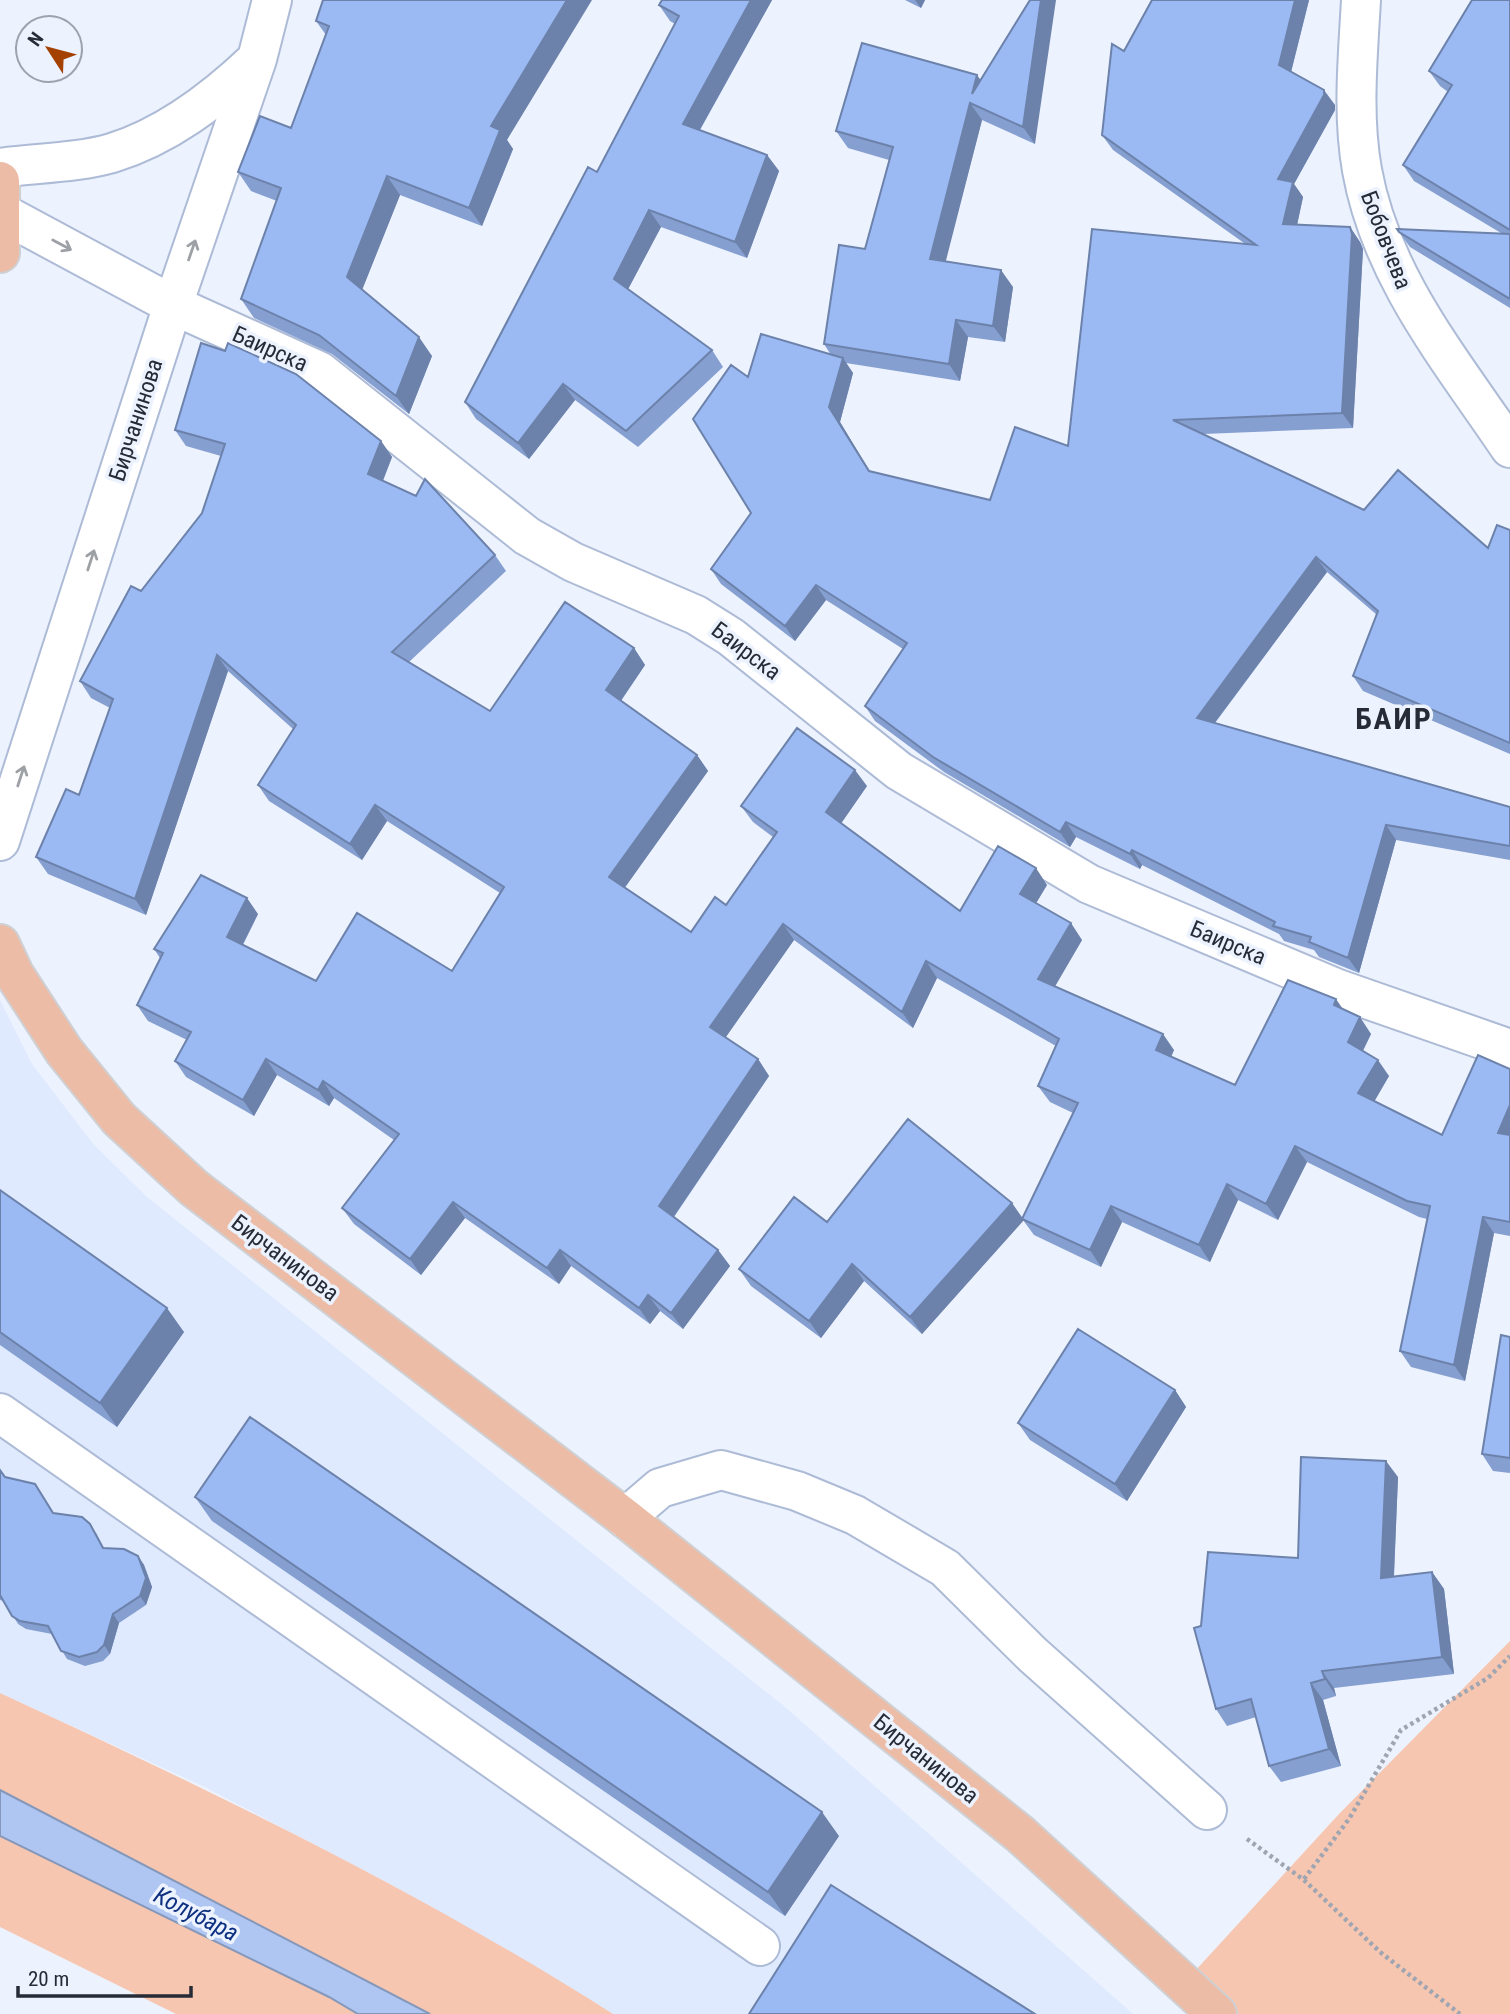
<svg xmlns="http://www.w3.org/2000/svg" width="1510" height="2014" viewBox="0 0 1510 2014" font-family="'Roboto Condensed',sans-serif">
	<rect width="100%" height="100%" fill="#ecf2fe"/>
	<path fill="#dfeaff" d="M 0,1000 L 32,1064 L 94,1145 L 147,1197 L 785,1707 L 1133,2014 L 613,2014 L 394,1886 L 205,1787 L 0,1693 Z"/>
	<path fill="#f7c6b0" d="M 1510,1641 L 1510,2014 L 1217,2014 L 1183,1984 L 1339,1814 Z
		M 0,1693 C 210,1790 418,1890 613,2014 L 430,2014 L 0,1790 Z
		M 0,1836 L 329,1997 L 358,2014 L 176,2014 L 0,1927 Z"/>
	<path fill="#afc6f2" stroke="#8698ba" stroke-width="2" d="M 0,1790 L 430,2014 L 358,2014 L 329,1997 L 0,1836 Z"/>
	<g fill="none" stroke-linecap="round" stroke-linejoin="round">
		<defs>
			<path id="minor" d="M 1361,0 C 1358,55 1352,115 1362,170 C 1381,277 1451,360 1510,448
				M 0,168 C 36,163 77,163 112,153 C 167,136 214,100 255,61
				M 2,213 L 173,305 L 319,371 L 527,536 L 573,562 L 696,615 L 731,637 L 899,771 L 1089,884 L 1338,989 L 1510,1049
				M 0,841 L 173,305 L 257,59 L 272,0
				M 0,1413 L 760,1946
				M 625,1518 L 660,1488 L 721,1470 L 797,1491 L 855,1515 L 945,1568 L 1033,1655 L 1207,1810"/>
			<path id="major" d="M 0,181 L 0,253
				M 0,944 L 14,974 L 64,1051 L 119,1119 L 194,1188 L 625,1518 L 1020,1834 L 1217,2014"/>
		</defs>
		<use href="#minor" stroke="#adbbd6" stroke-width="42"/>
		<use href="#major" stroke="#cfd0d3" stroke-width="42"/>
		<path stroke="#9fa5b1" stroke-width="4.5" stroke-dasharray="3.5 3.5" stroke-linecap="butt" d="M 1247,1839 L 1304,1880 L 1380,1952 L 1460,2014
			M 1304,1879 L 1349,1819 L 1401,1730 L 1488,1678 L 1510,1656"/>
		<use href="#minor" stroke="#fff" stroke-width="38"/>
		<use href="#major" stroke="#edbca6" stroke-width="38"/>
	</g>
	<path fill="#859fd1" d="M 323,0 L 507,140 L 513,149 L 482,226 L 400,195 L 362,290 L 432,356 L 409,414 L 332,354 L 254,318 L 241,299 L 277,201 L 251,191 L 238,172 L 291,128 L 326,35 L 316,21 Z
		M 772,0 L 700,130 L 767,155 L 779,171 L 747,258 L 661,227 L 628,289 L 712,350 L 723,367 L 638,447 L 575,400 L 529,459 L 476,419 L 465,402 L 597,172 L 675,24 L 670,21 L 659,5 Z
		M 905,0 L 925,0 L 921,8 Z
		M 1030,0 L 1035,144 L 982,120 L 945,261 L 1013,287 L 1005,342 L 968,337 L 960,381 L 846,363 L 853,373 L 840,422 L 870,472 L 990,500 L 1068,446 L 1244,243 L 1113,150 L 1102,135 L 1124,51 L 1152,0 L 1309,0 L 1291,72 L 1335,105 L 1335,110 L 1294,184 L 1303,197 L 1297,225 L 1350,227 L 1360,242 L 1363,249 L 1353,428 L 1203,434 L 1364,510 L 1488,548 L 1510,530 L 1510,754 L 1363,691 L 1353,676 L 1377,615 L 1327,572 L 1215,723 L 1510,807 L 1510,860 L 1396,840 L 1359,973 L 1319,957 L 1314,950 L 1284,941 L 1279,934 L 1142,865 L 1140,869 L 1076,837 L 1070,847 L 944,772 L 875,721 L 865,706 L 903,649 L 826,600 L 795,641 L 721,584 L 711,569 L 751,513 L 748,377 L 831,355 L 824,344 L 865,249 L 889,160 L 848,148 L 836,131 L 980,80 Z
		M 1510,0 L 1510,308 L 1410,247 L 1399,232 L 1501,233 L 1414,181 L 1403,165 L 1448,92 L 1440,86 L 1429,71 Z
		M 175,430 L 381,441 L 392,457 L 383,481 L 495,555 L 506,571 L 409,662 L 490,711 L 634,648 L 645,665 L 621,701 L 697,755 L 708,771 L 625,887 L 691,932 L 726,905 L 773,837 L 753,822 L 741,806 L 867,786 L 841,823 L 960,911 L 1047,885 L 1036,903 L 1082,940 L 1055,986 L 1174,1050 L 1171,1057 L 1235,1085 L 1342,1009 L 1371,1034 L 1363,1051 L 1389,1076 L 1374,1101 L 1442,1135 L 1510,1069 L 1510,1236 L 1494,1233 L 1465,1381 L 1411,1367 L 1400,1351 L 1427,1219 L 1419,1217 L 1307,1162 L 1278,1220 L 1238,1200 L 1210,1262 L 1122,1222 L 1101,1267 L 1034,1235 L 1023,1220 L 922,1334 L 864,1281 L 821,1338 L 751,1286 L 739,1269 L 827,1222 L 1023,1218 L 1073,1113 L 1050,1102 L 1038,1086 L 1056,1046 L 937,978 L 913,1028 L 794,940 L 725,1038 L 758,1059 L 769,1076 L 674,1217 L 718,1250 L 730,1266 L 683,1329 L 660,1311 L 650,1324 L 571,1266 L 559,1284 L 465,1218 L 421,1275 L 354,1224 L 342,1208 L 394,1140 L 334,1098 L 329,1106 L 277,1075 L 254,1116 L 186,1077 L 175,1061 L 187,1040 L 148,1021 L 137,1005 L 160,958 L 154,949 L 258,914 L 243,945 L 316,981 L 452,971 L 500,893 L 387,821 L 362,860 L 269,801 L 258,785 L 293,729 L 228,671 L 146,915 L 48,874 L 36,857 L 79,795 L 110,708 L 91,698 L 80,681 L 141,591 L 202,513 L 221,456 L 186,446 Z
		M 0,1190 L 184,1332 L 117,1427 L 0,1345 Z
		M 1510,1337 L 1510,1473 L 1493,1471 L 1482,1454 Z
		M 1175,1390 L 1186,1407 L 1127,1501 L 1030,1440 L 1018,1423 Z
		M 0,1470 L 5,1477 L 54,1513 L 96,1533 L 104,1548 L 138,1556 L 144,1565 L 152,1587 L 146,1605 L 119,1623 L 110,1654 L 103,1661 L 85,1666 L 67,1659 L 52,1634 L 26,1629 L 18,1624 L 4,1601 L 0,1600 Z
		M 1398,1477 L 1394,1577 L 1432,1572 L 1444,1589 L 1454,1674 L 1334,1688 L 1336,1696 L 1323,1700 L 1341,1766 L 1281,1782 L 1269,1766 L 1256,1717 L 1227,1726 L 1216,1709 L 1201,1626 L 1298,1558 Z
		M 195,1497 L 839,1836 L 785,1916 L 212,1521 Z"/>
	<path fill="#6c82aa" d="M 567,0 L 592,0 L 507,140 L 513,149 L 482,226 L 469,208 L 491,126 Z
		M 751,0 L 772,0 L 694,140 L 683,124 Z
		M 915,0 L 925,0 L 921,8 Z
		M 1041,0 L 1056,0 L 1035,144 L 1023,127 Z
		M 1295,0 L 1309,0 L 1289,80 L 1279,65 Z
		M 977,75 L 989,92 L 972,94 Z
		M 1324,90 L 1335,105 L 1335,110 L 1294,184 L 1303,197 L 1294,239 L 1283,224 L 1278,179 Z
		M 970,103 L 982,120 L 942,276 L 930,259 Z
		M 767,155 L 779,171 L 747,258 L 735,242 Z
		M 387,176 L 400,195 L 360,295 L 347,277 Z
		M 649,210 L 661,227 L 625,295 L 614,279 Z
		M 1350,227 L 1360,242 L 1363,249 L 1353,428 L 1342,413 Z
		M 1001,270 L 1013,287 L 1005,342 L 993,326 Z
		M 956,320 L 968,337 L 960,381 L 949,364 Z
		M 419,337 L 432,356 L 409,414 L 396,396 Z
		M 843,358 L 853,373 L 840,422 L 879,487 L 829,407 Z
		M 563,384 L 575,400 L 529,459 L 518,443 Z
		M 381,441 L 392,457 L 379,490 L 368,474 Z
		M 1316,557 L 1327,572 L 1207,733 L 1197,718 Z
		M 816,585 L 826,600 L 795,641 L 785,626 Z
		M 634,648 L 645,665 L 617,706 L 606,690 Z
		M 217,655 L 228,671 L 146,915 L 135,899 Z
		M 697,755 L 708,771 L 621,893 L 609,877 Z
		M 855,770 L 867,786 L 838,828 L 826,812 Z
		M 375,805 L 387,821 L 362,860 L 350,844 Z
		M 1066,822 L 1076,837 L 1070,847 L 1060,832 Z
		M 1386,825 L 1396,840 L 1359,973 L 1348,958 Z
		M 1132,850 L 1142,865 L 1140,869 L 1130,854 Z
		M 1036,868 L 1047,885 L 1032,910 L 1020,894 Z
		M 247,898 L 258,914 L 238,953 L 227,937 Z
		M 1071,923 L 1082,940 L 1050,995 L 1038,979 Z
		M 783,924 L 794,940 L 721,1044 L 710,1027 Z
		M 926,961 L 937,978 L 913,1028 L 902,1012 Z
		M 1336,999 L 1347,1015 L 1334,1005 Z
		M 1360,1017 L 1371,1034 L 1359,1058 L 1348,1042 Z
		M 1163,1034 L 1174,1050 L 1167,1066 L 1156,1050 Z
		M 266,1059 L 277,1075 L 254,1116 L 243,1100 Z
		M 758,1059 L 769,1076 L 670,1222 L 659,1206 Z
		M 1378,1060 L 1389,1076 L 1370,1109 L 1358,1093 Z
		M 323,1081 L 334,1098 L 329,1106 L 318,1090 Z
		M 1510,1105 L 1510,1149 L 1498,1133 Z
		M 1295,1146 L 1307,1162 L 1278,1220 L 1266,1204 Z
		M 1227,1184 L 1238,1200 L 1210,1262 L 1199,1245 Z
		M 453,1202 L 465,1218 L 421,1275 L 410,1259 Z
		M 1012,1203 L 1024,1220 L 922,1334 L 910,1317 Z
		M 1111,1206 L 1122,1222 L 1101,1267 L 1090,1250 Z
		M 1483,1217 L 1494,1233 L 1465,1381 L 1454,1365 Z
		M 560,1250 L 571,1266 L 559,1284 L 547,1268 Z
		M 718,1250 L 730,1266 L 683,1329 L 671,1313 Z
		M 852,1264 L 864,1281 L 821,1338 L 809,1321 Z
		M 648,1295 L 660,1311 L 650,1324 L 639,1308 Z
		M 167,1308 L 184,1332 L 117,1427 L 100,1403 Z
		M 1175,1390 L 1186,1407 L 1127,1501 L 1115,1484 Z
		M 1386,1461 L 1398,1477 L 1393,1595 L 1381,1578 Z
		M 138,1556 L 144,1565 L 152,1587 L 146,1605 L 140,1596 Z
		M 1432,1572 L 1444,1589 L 1454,1674 L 1442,1657 Z
		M 113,1614 L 119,1623 L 110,1654 L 104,1645 Z
		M 1322,1671 L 1334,1688 L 1336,1696 L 1325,1679 Z
		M 1311,1683 L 1323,1700 L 1341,1766 L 1329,1749 Z
		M 822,1812 L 839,1836 L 785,1916 L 768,1892 Z"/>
	<path fill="#9bb9f3" stroke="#6c82aa" stroke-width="2" d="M 323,0 L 567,0 L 491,126 L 500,130 L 469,208 L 387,176 L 347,277 L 419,337 L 396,396 L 319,335 L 241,299 L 281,188 L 238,172 L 260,116 L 291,128 L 329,26 L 316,21 Z
		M 662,0 L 751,0 L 683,124 L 767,155 L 735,242 L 649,210 L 614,279 L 712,350 L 626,431 L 563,384 L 518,443 L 465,402 L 588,167 L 597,172 L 679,16 L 659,5 Z
		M 1030,0 L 1041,0 L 1023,127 L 970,103 L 930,259 L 1001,270 L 993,326 L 956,320 L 949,364 L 824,344 L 839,245 L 865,249 L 893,147 L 836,131 L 862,43 L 977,75 L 972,94 Z
		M 1152,0 L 1295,0 L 1279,65 L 1324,90 L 1324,95 L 1278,179 L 1293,182 L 1283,224 L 1350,227 L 1352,234 L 1342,413 L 1173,420 L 1364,510 L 1398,470 L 1488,548 L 1497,525 L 1510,530 L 1510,743 L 1353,676 L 1378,611 L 1316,557 L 1197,718 L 1510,807 L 1510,846 L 1386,825 L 1348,958 L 1309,942 L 1311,937 L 1273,926 L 1275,922 L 1132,850 L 1130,854 L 1066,822 L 1060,832 L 933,757 L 865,706 L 907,643 L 816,585 L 785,626 L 711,569 L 751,513 L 693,419 L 731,365 L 748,377 L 761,334 L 843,358 L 829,407 L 869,471 L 990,500 L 1015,427 L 1068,446 L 1092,229 L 1256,245 L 1102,135 L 1112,44 L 1124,51 Z
		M 1472,0 L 1510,0 L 1510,230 L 1403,165 L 1452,85 L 1429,71 Z
		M 1397,229 L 1510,234 L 1510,299 L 1399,232 Z
		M 201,343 L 225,351 L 228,343 L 296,374 L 381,441 L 368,474 L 416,496 L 425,479 L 495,555 L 392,652 L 490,711 L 565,602 L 634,648 L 606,690 L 697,755 L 609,877 L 691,932 L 715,897 L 726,905 L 777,832 L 741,806 L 797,728 L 855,770 L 826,812 L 960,911 L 998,846 L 1036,868 L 1020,894 L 1071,923 L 1038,979 L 1163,1034 L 1156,1050 L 1235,1085 L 1288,980 L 1336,999 L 1334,1005 L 1360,1017 L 1348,1042 L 1378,1060 L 1358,1093 L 1442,1135 L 1478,1055 L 1510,1069 L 1510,1105 L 1498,1133 L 1510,1135 L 1510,1222 L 1483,1217 L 1454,1365 L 1400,1351 L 1430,1206 L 1407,1201 L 1295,1146 L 1266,1204 L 1227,1184 L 1199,1245 L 1111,1206 L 1090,1250 L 1022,1219 L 1078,1103 L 1038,1086 L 1059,1039 L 926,961 L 902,1012 L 783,924 L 710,1027 L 758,1059 L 659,1206 L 718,1250 L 671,1313 L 648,1295 L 639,1308 L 560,1250 L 547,1268 L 453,1202 L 410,1259 L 342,1208 L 399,1134 L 323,1081 L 318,1090 L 266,1059 L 243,1100 L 175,1061 L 191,1032 L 137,1005 L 163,953 L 154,949 L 201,875 L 247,898 L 227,937 L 316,981 L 357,913 L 452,971 L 504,887 L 375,805 L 350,844 L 258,785 L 296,725 L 217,655 L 135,899 L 36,857 L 66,789 L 79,795 L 113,699 L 80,681 L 131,586 L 141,591 L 202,513 L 225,444 L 175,430 Z
		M 908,1119 L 1012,1203 L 910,1317 L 852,1264 L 809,1321 L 739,1269 L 794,1197 L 827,1222 Z
		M 0,1190 L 167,1308 L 100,1403 L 0,1332 Z
		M 1078,1329 L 1175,1390 L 1115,1484 L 1018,1423 Z
		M 1501,1335 L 1510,1337 L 1510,1458 L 1482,1454 Z
		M 250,1417 L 822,1812 L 768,1892 L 195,1497 Z
		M 1301,1457 L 1386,1461 L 1381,1578 L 1432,1572 L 1442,1657 L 1322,1671 L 1325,1679 L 1311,1683 L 1329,1749 L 1269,1766 L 1251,1699 L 1216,1709 L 1194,1628 L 1201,1626 L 1208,1552 L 1298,1558 Z
		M 0,1470 L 5,1477 L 35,1484 L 53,1513 L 82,1517 L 90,1524 L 103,1548 L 124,1549 L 138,1556 L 146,1578 L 140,1596 L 113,1614 L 104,1645 L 97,1652 L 79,1657 L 61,1651 L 48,1626 L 20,1621 L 12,1616 L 0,1595 Z
		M 831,1885 L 1035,2014 L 749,2014 Z"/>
	<defs><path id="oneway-shaft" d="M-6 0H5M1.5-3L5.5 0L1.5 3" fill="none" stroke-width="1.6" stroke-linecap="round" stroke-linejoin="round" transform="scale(1.75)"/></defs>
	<g stroke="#9da0a5">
		<use href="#oneway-shaft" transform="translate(62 245) rotate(28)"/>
		<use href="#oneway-shaft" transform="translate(192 250) rotate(-71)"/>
		<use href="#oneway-shaft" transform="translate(91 560) rotate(-72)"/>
		<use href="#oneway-shaft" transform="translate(21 776) rotate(-72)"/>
	</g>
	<g text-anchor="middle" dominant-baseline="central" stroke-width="7" stroke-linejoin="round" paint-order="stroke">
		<g font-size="23" fill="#262b36" stroke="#ecf2fe">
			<text transform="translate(1386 240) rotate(69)">Бобовчева</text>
			<text transform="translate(270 349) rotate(24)">Баирска</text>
			<text transform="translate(136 420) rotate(-72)">Бирчанинова</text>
			<text transform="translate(746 651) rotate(37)">Баирска</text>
			<text transform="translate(1228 943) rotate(23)">Баирска</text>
			<text transform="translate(285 1258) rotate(37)">Бирчанинова</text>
			<text transform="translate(926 1759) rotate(39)">Бирчанинова</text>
		</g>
		<g font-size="24" font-style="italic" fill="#0e3080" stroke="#ecf2fe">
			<text transform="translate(196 1914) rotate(27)">Колубара</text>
		</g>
		<g font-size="30" font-weight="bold" letter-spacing="2" fill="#262b36" stroke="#ecf2fe">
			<text x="1394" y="718">БАИР</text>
		</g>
	</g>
	<g transform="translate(49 49) rotate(306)"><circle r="33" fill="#ecf2fe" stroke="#9da2ae" stroke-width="2"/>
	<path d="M0-5L12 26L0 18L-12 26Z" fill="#a44100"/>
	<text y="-10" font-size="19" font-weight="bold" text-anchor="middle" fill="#262b36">N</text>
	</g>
	<path d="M18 1986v10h173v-10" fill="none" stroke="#262b36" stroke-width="3.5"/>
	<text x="28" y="1986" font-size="21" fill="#262b36" stroke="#ecf2fe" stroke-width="5" paint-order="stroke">20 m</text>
</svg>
